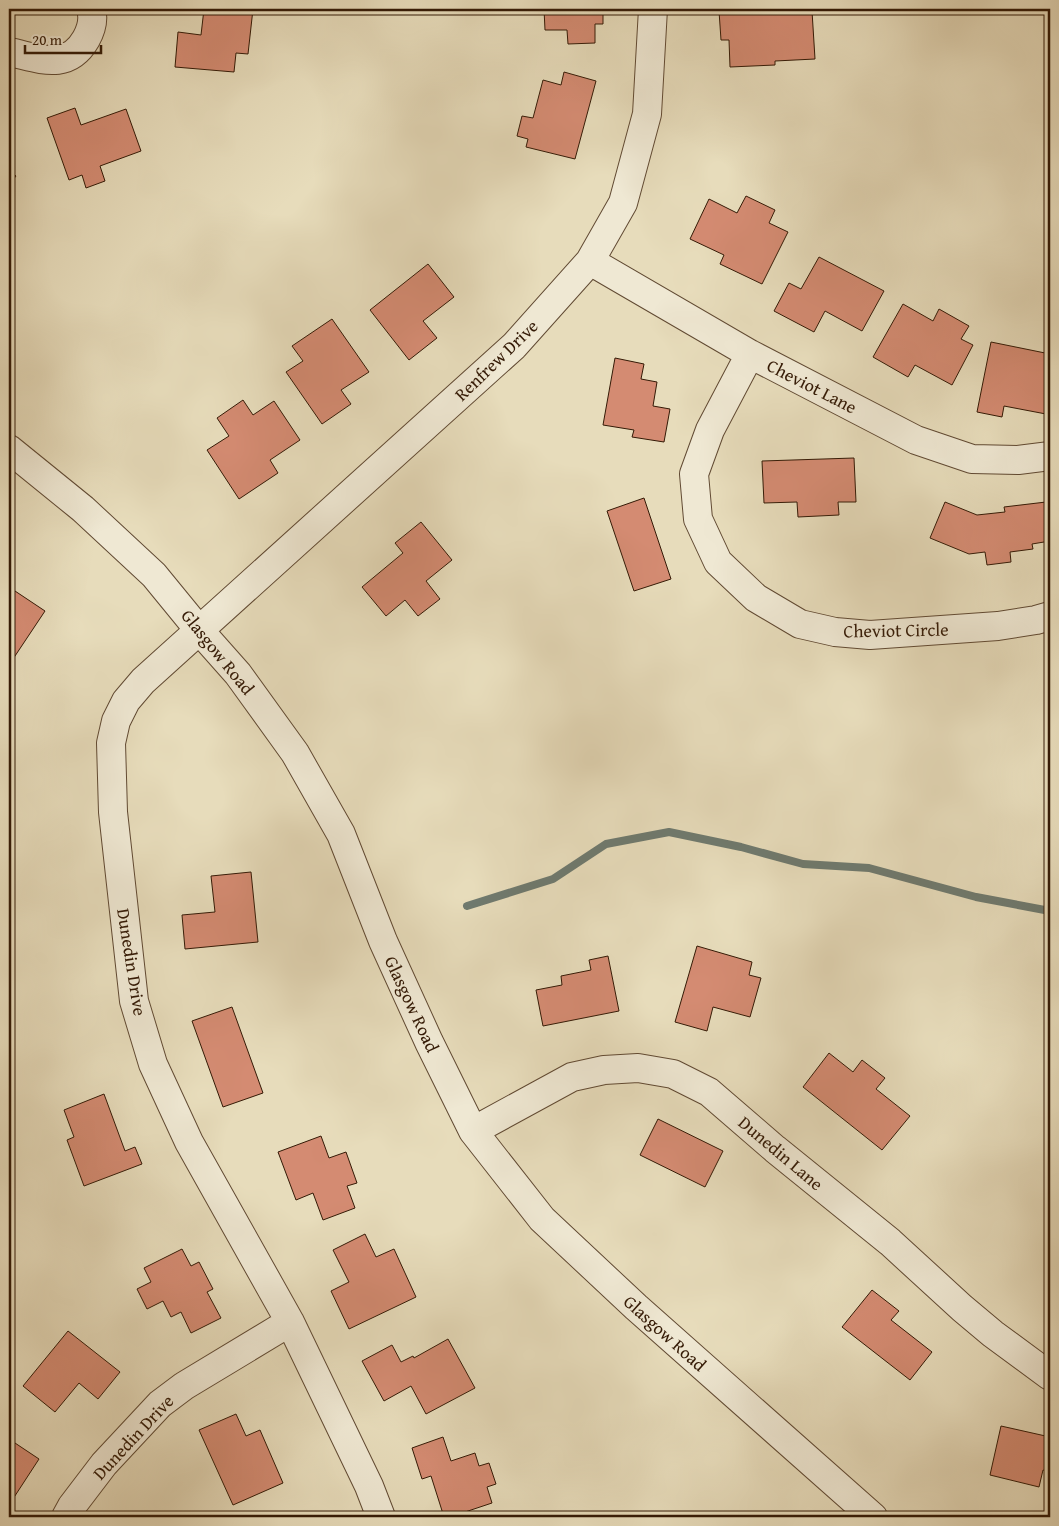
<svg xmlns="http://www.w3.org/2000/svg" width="1059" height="1526" viewBox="0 0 1059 1526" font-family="'Gentium Book Plus',serif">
	<rect width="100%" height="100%" fill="#e7dcbb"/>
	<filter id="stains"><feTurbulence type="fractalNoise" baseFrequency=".004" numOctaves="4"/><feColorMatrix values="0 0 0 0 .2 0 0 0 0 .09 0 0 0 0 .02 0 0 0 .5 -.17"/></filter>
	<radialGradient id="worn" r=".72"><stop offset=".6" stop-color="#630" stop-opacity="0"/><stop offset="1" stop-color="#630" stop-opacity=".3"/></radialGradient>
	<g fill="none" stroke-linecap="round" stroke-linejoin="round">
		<path stroke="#6f7a6f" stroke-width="8" d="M 467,906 L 553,879 L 606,844 L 669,832 L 741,847 L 803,864 L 869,868 L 976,897 L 1050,911"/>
	</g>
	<path fill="#d48b72" stroke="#341a06" d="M 204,9 L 253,9 L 248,54 L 236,53 L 234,72 L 175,67 L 178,32 L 201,35 Z
		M 544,9 L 603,9 L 603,24 L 595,24 L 595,43 L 568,44 L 567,30 L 545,30 Z
		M 764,9 L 764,13 L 812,11 L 815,59 L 775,61 L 775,65 L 730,67 L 729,40 L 721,40 L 719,11 Z
		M 564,72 L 596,81 L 575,159 L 526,147 L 528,139 L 517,136 L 522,116 L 533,118 L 543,80 L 561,85 Z
		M 75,108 L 81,125 L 126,109 L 141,151 L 100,166 L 105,181 L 86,188 L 82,175 L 69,180 L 47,118 Z
		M 9,170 L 16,176 L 9,185 Z
		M 746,196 L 775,210 L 769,223 L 788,232 L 762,284 L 720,264 L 724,255 L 690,239 L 709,199 L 737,213 Z
		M 819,257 L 884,291 L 862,331 L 825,311 L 814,332 L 774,311 L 789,283 L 801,289 Z
		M 428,264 L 454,297 L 423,321 L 437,338 L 409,360 L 370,310 Z
		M 903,304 L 933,321 L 939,309 L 969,326 L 961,339 L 973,345 L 952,385 L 915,365 L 908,377 L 873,357 Z
		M 332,319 L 369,372 L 341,390 L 351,404 L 322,424 L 286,372 L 303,361 L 292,346 Z
		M 991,342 L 1050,354 L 1050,393 L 1046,414 L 1004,406 L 1002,417 L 977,412 Z
		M 615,358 L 644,364 L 641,379 L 657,382 L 653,406 L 670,409 L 664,442 L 632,437 L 634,430 L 603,425 Z
		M 243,400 L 253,415 L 274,401 L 300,440 L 270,460 L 278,473 L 239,499 L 207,450 L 229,436 L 217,418 Z
		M 854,458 L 856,502 L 838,502 L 839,515 L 798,517 L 797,502 L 764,503 L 762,461 Z
		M 644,498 L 671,579 L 634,591 L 607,511 Z
		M 945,502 L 977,515 L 1005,512 L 1004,507 L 1046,502 L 1050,541 L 1032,544 L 1033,549 L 1010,552 L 1011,562 L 987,565 L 985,552 L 969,554 L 930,538 Z
		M 421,522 L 452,560 L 426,581 L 440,599 L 418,616 L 405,600 L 386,616 L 362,587 L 403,553 L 395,543 Z
		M 9,587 L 45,611 L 9,665 Z
		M 251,872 L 258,942 L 185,949 L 182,915 L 215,912 L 211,876 Z
		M 697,946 L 752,962 L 749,975 L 761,978 L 750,1017 L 713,1007 L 707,1031 L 675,1022 Z
		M 608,956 L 619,1011 L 543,1026 L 536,990 L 562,985 L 561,976 L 591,970 L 589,960 Z
		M 232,1007 L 263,1093 L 223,1107 L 192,1021 Z
		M 829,1053 L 853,1072 L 862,1060 L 885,1078 L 876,1089 L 910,1116 L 882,1150 L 803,1087 Z
		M 104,1094 L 125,1151 L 135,1147 L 142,1164 L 84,1186 L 67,1140 L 74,1137 L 64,1110 Z
		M 658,1119 L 723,1151 L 705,1187 L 640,1155 Z
		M 321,1136 L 329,1158 L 346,1152 L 357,1183 L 347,1186 L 355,1208 L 323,1220 L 313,1193 L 296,1200 L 278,1152 Z
		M 365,1234 L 376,1257 L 394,1249 L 416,1297 L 349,1329 L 331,1291 L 349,1282 L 333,1250 Z
		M 182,1249 L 191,1266 L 199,1262 L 213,1289 L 207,1292 L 221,1318 L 191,1333 L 181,1312 L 171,1317 L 163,1301 L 147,1309 L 137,1289 L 151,1282 L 144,1268 Z
		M 872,1290 L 899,1311 L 891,1320 L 932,1352 L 910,1380 L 842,1327 Z
		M 68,1331 L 120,1372 L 98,1399 L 79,1383 L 55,1412 L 23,1386 Z
		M 448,1339 L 475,1388 L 426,1414 L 411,1386 L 384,1401 L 362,1361 L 392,1345 L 401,1362 L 413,1356 L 414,1358 Z
		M 236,1414 L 246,1436 L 260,1430 L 283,1483 L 233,1505 L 199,1430 Z
		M 1001,1426 L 1050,1437 L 1050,1472 L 1043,1470 L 1039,1487 L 990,1475 Z
		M 443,1437 L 451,1461 L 475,1453 L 479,1466 L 489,1463 L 496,1484 L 487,1487 L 492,1503 L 450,1517 L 444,1517 L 431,1476 L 422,1479 L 412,1448 Z
		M 9,1439 L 39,1459 L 9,1505 Z"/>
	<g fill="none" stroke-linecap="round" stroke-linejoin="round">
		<defs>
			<path id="minor" d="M 9,52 C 39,58 67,72 86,39 C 91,30 94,19 91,9
				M 590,261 L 750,354 L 916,440 L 972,459 L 1018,460 L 1050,456
				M 750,354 L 710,430 L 694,474 L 698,519 L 718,562 L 756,598 L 800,624 L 835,632 L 870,635 L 998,626 L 1036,620 L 1050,616
				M 9,449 L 83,509 L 154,575 L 199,630 L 238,674 L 295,753 L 341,834 L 383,941 L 429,1042 L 473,1131 L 542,1219 L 636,1307 L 873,1517
				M 473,1131 L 572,1077 L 604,1070 L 638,1068 L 673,1074 L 709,1092 L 775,1149 L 890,1242 L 962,1308 L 993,1334 L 1050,1376
				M 290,1322 L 189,1142 L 153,1064 L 134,1001 L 113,812 L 111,743 L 116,721 L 126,701 L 143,681 L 514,346 L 590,261 L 623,203 L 647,114 L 653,9
				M 66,1517 L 72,1506 L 104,1464 L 160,1404 L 184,1386 L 290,1322 L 369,1486 L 381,1517"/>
		</defs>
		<use href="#minor" stroke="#614a33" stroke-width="30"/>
		<use href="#minor" stroke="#efe8d3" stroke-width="28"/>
	</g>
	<g text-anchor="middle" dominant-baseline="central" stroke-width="4" stroke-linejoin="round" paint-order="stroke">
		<g font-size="18" fill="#341a06" stroke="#efe8d3">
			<text transform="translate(496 360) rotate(-44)">Renfrew Drive</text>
			<text transform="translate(812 386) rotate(27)">Cheviot Lane</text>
			<text transform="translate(896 630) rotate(-1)">Cheviot Circle</text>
			<text transform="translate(218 652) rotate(51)">Glasgow Road</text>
			<text transform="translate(132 962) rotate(81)">Dunedin Drive</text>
			<text transform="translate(412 1004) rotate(65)">Glasgow Road</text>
			<text transform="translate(781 1153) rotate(40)">Dunedin Lane</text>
			<text transform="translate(665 1333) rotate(42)">Glasgow Road</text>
			<text transform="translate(133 1437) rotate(-47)">Dunedin Drive</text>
		</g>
	</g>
	<rect width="1059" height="1526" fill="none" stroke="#e7dcbb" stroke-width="30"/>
	<rect x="10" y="10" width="1039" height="1506" fill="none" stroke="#341a06" stroke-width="2.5"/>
	<rect x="15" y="15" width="1029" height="1496" fill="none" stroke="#341a06"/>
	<path d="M25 45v8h76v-8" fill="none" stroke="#341a06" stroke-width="2.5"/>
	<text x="32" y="45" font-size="15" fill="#341a06" stroke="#efe8d3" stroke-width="4" paint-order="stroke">20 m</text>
	<rect width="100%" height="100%" filter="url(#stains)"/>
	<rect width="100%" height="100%" fill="url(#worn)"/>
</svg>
